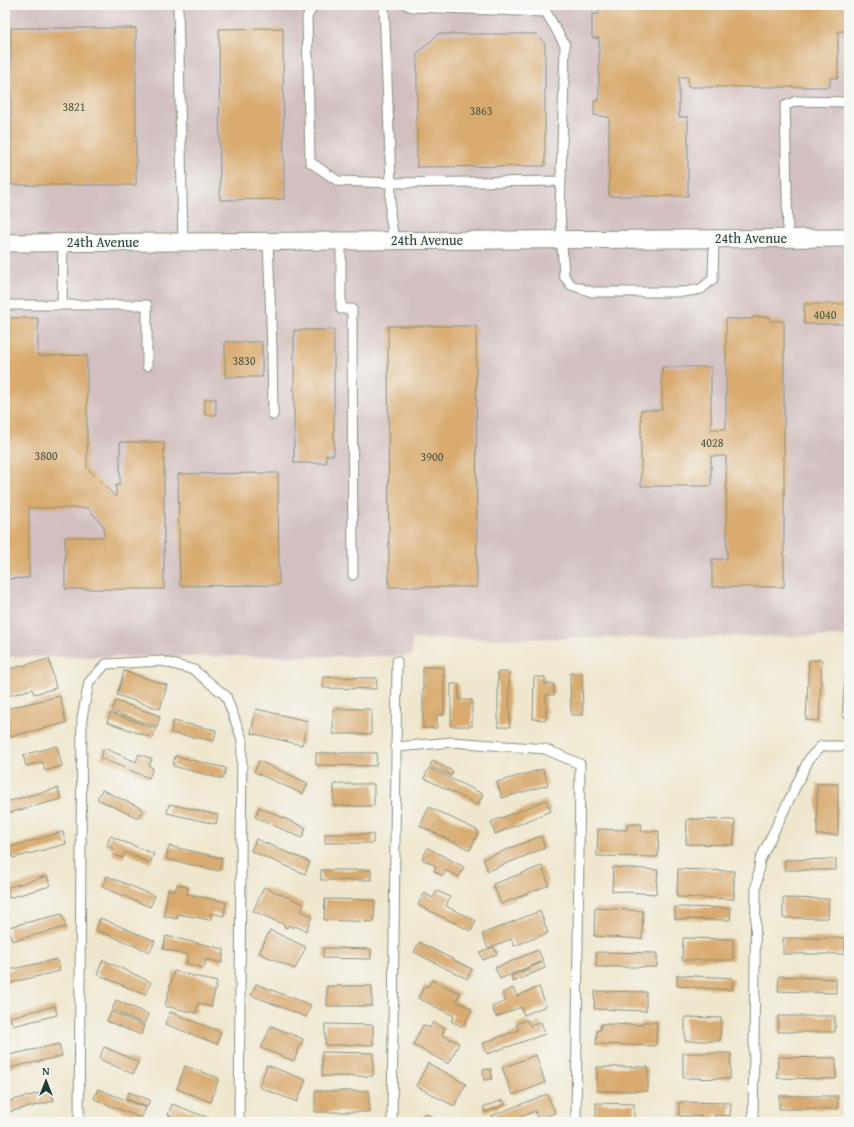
<svg xmlns="http://www.w3.org/2000/svg" width="854" height="1127" viewBox="0 0 854 1127" font-family="'Gentium Book Plus',serif">
	<rect width="100%" height="100%" fill="#f6f6f2"/>
	<filter id="ink" filterUnits="userSpaceOnUse"><feTurbulence type="fractalNoise" baseFrequency=".025" numOctaves="2"/><feDisplacementMap in="SourceGraphic" scale="8" xChannelSelector="R" yChannelSelector="G"/><feConvolveMatrix kernelMatrix="1 2 1 2 8 2 1 2 1" color-interpolation-filters="sRGB"/></filter>
	<filter id="wash" filterUnits="userSpaceOnUse"><feTurbulence type="fractalNoise" baseFrequency=".012" numOctaves="4" result="noise"/><feDisplacementMap in="SourceGraphic" scale="16" xChannelSelector="R" yChannelSelector="G"/><feGaussianBlur stdDeviation="0.9" result="paint"/><feColorMatrix in="noise" values="0 0 0 0 0 0 0 0 0 0 0 0 0 0 0 0 0 1.4 0 .05"/><feComposite in="paint" operator="in"/></filter>
	<g filter="url(#wash)">
		<rect width="100%" height="100%" fill="#efe6cd"/>
		<path fill="#d2bfc0" d="M 5,5 L 849,5 L 849,636 L 412,639 L 412,656 L 5,657 Z"/>
		<g id="blocks">
			<path fill="#d9ab71" d="M 599,5 L 849,5 L 849,31 L 838,31 L 838,78 L 830,78 L 830,87 L 688,87 L 688,77 L 679,77 L 679,117 L 688,117 L 688,196 L 609,196 L 609,117 L 594,115 L 594,101 L 599,101 L 599,38 L 592,38 L 592,14 L 599,14 Z
				M 11,28 L 136,28 L 136,185 L 11,185 Z
				M 283,28 L 284,199 L 220,200 L 219,29 Z
				M 438,34 L 536,34 L 545,44 L 545,166 L 417,167 L 417,54 Z
				M 804,304 L 846,304 L 846,324 L 804,324 Z
				M 752,317 L 770,317 L 770,321 L 784,321 L 784,587 L 712,587 L 712,559 L 727,559 L 726,456 L 711,456 L 711,486 L 641,486 L 641,410 L 662,410 L 662,367 L 711,367 L 711,429 L 726,429 L 726,319 L 752,319 Z
				M 5,318 L 38,318 L 38,356 L 87,355 L 87,468 L 116,497 L 116,485 L 120,485 L 120,442 L 164,442 L 164,589 L 65,589 L 65,537 L 104,537 L 104,526 L 88,508 L 29,508 L 29,578 L 5,579 Z
				M 388,326 L 476,326 L 477,587 L 389,587 Z
				M 294,330 L 334,330 L 334,455 L 326,455 L 326,463 L 294,463 Z
				M 225,342 L 262,342 L 262,377 L 225,377 Z
				M 205,399 L 216,399 L 216,415 L 205,415 Z
				M 278,473 L 279,585 L 180,586 L 178,474 Z
				M 49,659 L 56,688 L 34,694 L 32,689 L 8,696 L 5,686 L 5,670 Z
				M 809,660 L 822,660 L 819,721 L 806,720 Z
				M 846,663 L 849,664 L 849,718 L 842,717 Z
				M 423,667 L 444,667 L 444,715 L 437,715 L 437,728 L 423,728 Z
				M 124,671 L 167,685 L 160,709 L 117,695 Z
				M 498,672 L 509,672 L 510,727 L 498,727 Z
				M 570,673 L 582,673 L 583,715 L 571,715 Z
				M 323,677 L 377,678 L 376,689 L 323,688 Z
				M 534,677 L 545,677 L 545,684 L 554,684 L 554,695 L 546,695 L 546,720 L 533,719 Z
				M 451,684 L 459,684 L 459,700 L 472,700 L 472,726 L 451,726 Z
				M 60,696 L 66,723 L 7,737 L 5,709 Z
				M 116,701 L 160,716 L 157,727 L 112,711 Z
				M 256,709 L 308,721 L 302,745 L 251,733 Z
				M 333,709 L 371,709 L 371,734 L 333,734 Z
				M 111,713 L 156,729 L 153,738 L 107,722 Z
				M 173,721 L 216,730 L 214,741 L 171,733 Z
				M 57,746 L 62,766 L 45,771 L 43,762 L 26,766 L 23,755 Z
				M 104,748 L 136,762 L 139,754 L 152,759 L 149,766 L 153,768 L 149,778 L 100,758 Z
				M 316,753 L 377,753 L 376,766 L 316,765 Z
				M 175,756 L 226,768 L 223,779 L 173,766 Z
				M 259,761 L 308,783 L 303,794 L 254,772 Z
				M 432,761 L 453,771 L 451,776 L 430,766 Z
				M 429,768 L 483,794 L 478,805 L 424,778 Z
				M 543,769 L 548,785 L 502,798 L 497,782 Z
				M 334,784 L 374,784 L 374,806 L 334,806 Z
				M 817,784 L 838,784 L 838,835 L 817,835 Z
				M 58,788 L 61,799 L 9,813 L 6,802 Z
				M 102,790 L 143,809 L 138,818 L 97,799 Z
				M 546,800 L 551,811 L 495,834 L 491,822 Z
				M 169,804 L 218,815 L 216,824 L 167,813 Z
				M 259,807 L 306,828 L 302,838 L 255,817 Z
				M 429,807 L 479,831 L 470,850 L 420,826 Z
				M 687,819 L 735,820 L 734,845 L 686,844 Z
				M 627,824 L 642,824 L 641,831 L 659,831 L 658,857 L 597,856 L 598,829 L 627,830 Z
				M 63,832 L 66,844 L 13,858 L 9,847 Z
				M 325,834 L 373,834 L 373,843 L 325,843 Z
				M 110,836 L 154,854 L 150,863 L 125,852 L 123,858 L 112,854 L 114,849 L 107,846 Z
				M 541,836 L 545,848 L 488,871 L 483,859 Z
				M 256,839 L 310,862 L 305,874 L 251,851 Z
				M 169,846 L 222,858 L 219,871 L 166,859 Z
				M 428,848 L 464,867 L 459,877 L 446,870 L 443,876 L 434,871 L 436,866 L 422,859 Z
				M 836,859 L 836,870 L 785,870 L 785,860 Z
				M 542,866 L 549,885 L 501,904 L 493,884 Z
				M 613,867 L 658,870 L 656,894 L 612,891 Z
				M 678,869 L 734,871 L 734,899 L 677,897 Z
				M 321,870 L 371,870 L 371,880 L 321,880 Z
				M 47,876 L 50,886 L 9,898 L 6,888 Z
				M 107,876 L 155,896 L 150,907 L 102,887 Z
				M 177,884 L 188,887 L 187,894 L 226,902 L 224,916 L 212,913 L 210,920 L 178,914 L 177,919 L 164,916 L 168,889 L 175,891 Z
				M 264,887 L 304,904 L 301,911 L 312,916 L 306,931 L 295,926 L 294,928 L 288,925 L 287,928 L 284,927 L 285,925 L 253,911 Z
				M 437,891 L 450,897 L 446,906 L 476,921 L 471,931 L 418,905 L 424,893 L 433,898 Z
				M 783,898 L 829,899 L 828,918 L 783,918 Z
				M 325,899 L 375,900 L 374,922 L 324,920 Z
				M 675,907 L 731,908 L 730,920 L 675,919 Z
				M 595,908 L 643,911 L 642,939 L 594,936 Z
				M 540,911 L 548,933 L 514,946 L 511,939 L 488,948 L 482,934 Z
				M 62,914 L 66,927 L 12,941 L 8,927 Z
				M 100,918 L 155,941 L 150,952 L 96,930 Z
				M 270,930 L 306,947 L 295,969 L 259,953 Z
				M 166,936 L 224,949 L 222,963 L 206,959 L 204,968 L 186,964 L 188,955 L 163,949 Z
				M 683,938 L 733,939 L 733,960 L 682,960 Z
				M 783,938 L 845,938 L 845,954 L 783,954 Z
				M 419,942 L 472,969 L 467,979 L 414,952 Z
				M 494,947 L 497,954 L 483,960 L 480,952 Z
				M 323,948 L 371,949 L 371,959 L 323,958 Z
				M 538,950 L 543,961 L 500,979 L 495,968 Z
				M 596,952 L 657,953 L 657,967 L 596,967 Z
				M 57,959 L 60,971 L 5,984 L 5,971 Z
				M 103,960 L 151,982 L 145,995 L 97,974 Z
				M 543,962 L 545,968 L 513,982 L 511,976 Z
				M 174,971 L 217,982 L 211,1007 L 198,1003 L 196,1013 L 165,1006 Z
				M 677,975 L 733,978 L 732,990 L 677,986 Z
				M 779,976 L 836,979 L 836,993 L 778,991 Z
				M 432,980 L 460,993 L 456,1001 L 472,1009 L 463,1027 L 451,1021 L 454,1016 L 418,998 L 425,985 L 428,987 Z
				M 256,984 L 311,1005 L 306,1017 L 251,995 Z
				M 327,986 L 372,986 L 372,1006 L 327,1006 Z
				M 539,987 L 546,1006 L 524,1015 L 521,1007 L 496,1017 L 492,1007 L 506,1001 L 502,993 L 513,988 L 517,996 Z
				M 595,991 L 646,992 L 646,1011 L 594,1009 Z
				M 116,1000 L 148,1014 L 144,1024 L 112,1010 Z
				M 55,1006 L 57,1015 L 13,1026 L 10,1017 Z
				M 111,1012 L 144,1026 L 141,1035 L 107,1021 Z
				M 170,1012 L 221,1032 L 217,1044 L 165,1024 Z
				M 778,1016 L 835,1016 L 835,1032 L 778,1032 Z
				M 685,1017 L 721,1018 L 720,1041 L 685,1041 Z
				M 527,1020 L 530,1026 L 541,1022 L 545,1034 L 487,1054 L 483,1043 L 519,1030 L 516,1024 Z
				M 433,1022 L 445,1028 L 442,1035 L 459,1043 L 449,1064 L 413,1045 L 423,1025 L 430,1028 Z
				M 642,1022 L 657,1022 L 656,1046 L 596,1044 L 597,1030 L 600,1030 L 601,1024 L 642,1025 Z
				M 325,1024 L 373,1025 L 373,1045 L 325,1045 Z
				M 271,1026 L 303,1039 L 294,1061 L 261,1048 Z
				M 59,1044 L 62,1056 L 5,1069 L 5,1056 Z
				M 104,1047 L 138,1062 L 133,1074 L 99,1059 Z
				M 322,1052 L 373,1053 L 373,1076 L 322,1076 Z
				M 683,1053 L 731,1053 L 730,1079 L 683,1078 Z
				M 536,1055 L 545,1083 L 513,1095 L 502,1068 Z
				M 778,1057 L 836,1058 L 836,1079 L 777,1078 Z
				M 428,1063 L 466,1084 L 454,1106 L 416,1086 Z
				M 267,1065 L 306,1080 L 297,1102 L 259,1087 Z
				M 185,1066 L 219,1078 L 211,1102 L 177,1089 Z
				M 597,1067 L 648,1067 L 648,1091 L 597,1091 Z
				M 491,1069 L 492,1079 L 484,1080 L 483,1070 Z
				M 98,1089 L 146,1108 L 141,1118 L 94,1099 Z
				M 51,1090 L 54,1101 L 8,1112 L 6,1102 Z
				M 315,1091 L 369,1091 L 369,1112 L 315,1112 Z
				M 129,1092 L 150,1100 L 147,1107 L 126,1099 Z
				M 547,1094 L 555,1113 L 538,1119 L 535,1111 L 509,1122 L 493,1122 L 491,1116 Z
				M 779,1096 L 838,1096 L 838,1109 L 779,1109 Z
				M 503,1100 L 505,1105 L 485,1112 L 483,1107 Z
				M 679,1102 L 731,1103 L 730,1116 L 715,1115 L 715,1122 L 701,1122 L 701,1116 L 679,1116 Z
				M 596,1103 L 634,1104 L 634,1122 L 596,1122 Z
				M 172,1104 L 219,1122 L 187,1122 L 168,1115 Z
				M 425,1113 L 442,1122 L 420,1122 Z"/>
		</g>
	</g>
	<g filter="url(#ink)">
		<use href="#blocks" fill-opacity="0" stroke="#879280" stroke-width="1"/>
		<g fill="none" stroke-linecap="round" stroke-linejoin="round">
			<defs>
				<path id="service" d="M 178,5 L 183,242
					M 314,5 L 307,17 L 310,162 L 338,181 L 391,183 L 390,215 L 394,240
					M 384,5 L 391,183 L 561,181
					M 407,5 L 413,7 L 546,12 L 565,45 L 560,212 L 564,276 L 571,285 L 592,292 L 684,292 L 701,289 L 713,279 L 714,238
					M 788,238 L 785,106 L 796,101 L 847,102 L 849,98
					M 268,241 L 272,348 L 273,415
					M 341,241 L 341,309 L 352,309 L 353,575
					M 5,305 L 147,305 L 147,366
					M 62,305 L 63,242
					M 397,747 L 452,742 L 545,749 L 580,764 L 576,1122
					M 79,1122 L 82,718 L 89,682 L 106,664 L 162,661 L 194,670 L 226,696 L 242,739 L 239,1122
					M 392,1122 L 397,661
					M 753,1122 L 756,888 L 760,860 L 809,759 L 821,746 L 849,746"/>
				<path id="minor" d="M 5,243 L 849,238"/>
			</defs>
			<use href="#service" stroke="#879280" stroke-width="11"/>
			<use href="#minor" stroke="#879280" stroke-width="19"/>
			<use href="#service" stroke="#fff" stroke-width="9"/>
			<use href="#minor" stroke="#fff" stroke-width="17"/>
		</g>
	</g>
	<g text-anchor="middle" dominant-baseline="central" stroke-width="3.5" stroke-linejoin="round" paint-order="stroke">
		<g font-size="12" fill="#4e5843">
			<text x="74" y="106">3821</text>
			<text x="481" y="110">3863</text>
			<text x="825" y="314">4040</text>
			<text x="244" y="360">3830</text>
			<text x="712" y="442">4028</text>
			<text x="46" y="455">3800</text>
			<text x="432" y="456">3900</text>
		</g>
		<g font-size="14" fill="#1f3d34" stroke="#f6f6f2">
			<text x="751" y="238">24th Avenue</text>
			<text x="427" y="240">24th Avenue</text>
			<text x="103" y="242">24th Avenue</text>
		</g>
	</g>
	<rect width="854" height="1127" fill="none" stroke="#f6f6f2" stroke-width="20"/>
	<g transform="translate(46 1081)" stroke="#f6f6f2" stroke-width="3" paint-order="stroke">
	<path d="M0-3L7 15L0 10L-7 15Z" fill="#1f3d34"/>
	<text y="-6" font-size="11" font-weight="bold" text-anchor="middle" fill="#1f3d34">N</text>
	</g>
</svg>
